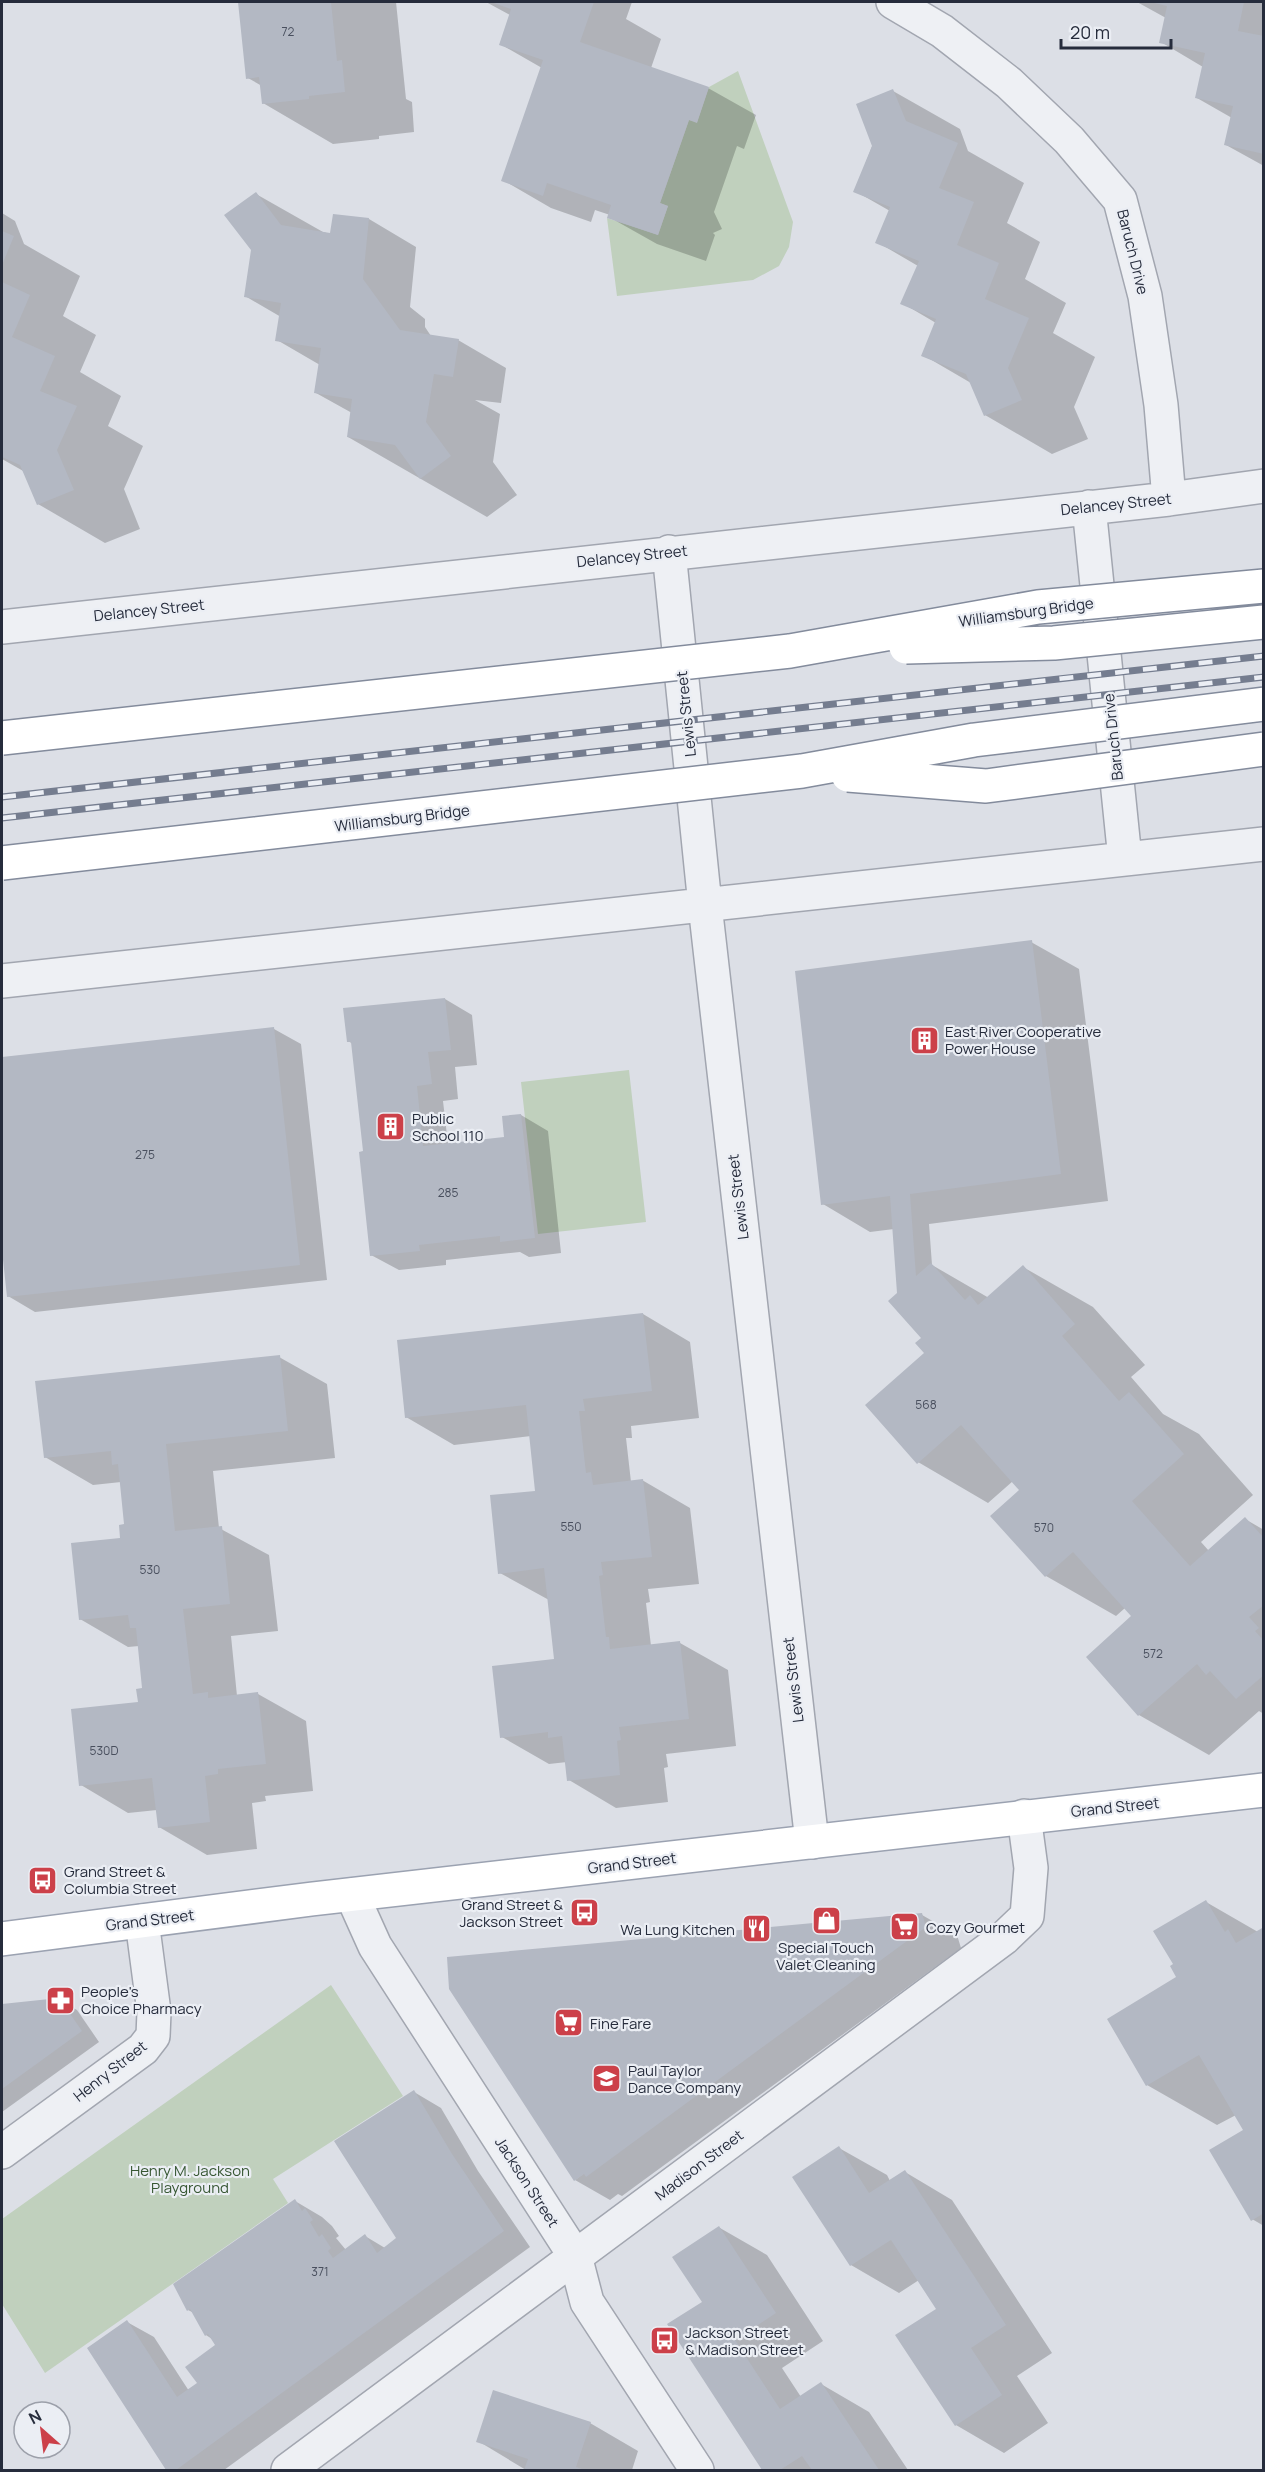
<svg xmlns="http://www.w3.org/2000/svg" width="1265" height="2472" viewBox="0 0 1265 2472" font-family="Manrope,sans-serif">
	<rect width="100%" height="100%" fill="#dcdfe6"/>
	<path fill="#c0d0bd" d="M 738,71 L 793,222 L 789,247 L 779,266 L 753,280 L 617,296 L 607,218 L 658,235 L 668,206 L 660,203 L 689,120 L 697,122 L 709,87 Z
		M 629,1070 L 646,1222 L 538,1234 L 521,1082 Z
		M 331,1985 L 403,2096 L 273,2179 L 288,2203 L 45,2373 L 2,2304 L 2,2219 Z"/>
	<path fill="#0003" d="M 240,2 L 396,2 L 406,99 L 412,102 L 414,132 L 379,136 L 379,139 L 333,144 L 263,103 L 262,86 L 248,78 Z
		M 486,2 L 632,2 L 626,19 L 661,39 L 651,68 L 708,88 L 756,115 L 744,149 L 737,146 L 714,212 L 722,229 L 713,233 L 715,235 L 706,261 L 657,244 L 609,217 L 610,215 L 595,210 L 591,222 L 551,208 L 503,180 L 542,68 L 500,44 L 510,15 Z
		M 1137,2 L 1264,2 L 1264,166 L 1226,145 L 1232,118 L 1197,98 L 1203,67 L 1161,42 L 1166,18 Z
		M 893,91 L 960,129 L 968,151 L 1024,183 L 1007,223 L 1040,242 L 1025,279 L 1066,303 L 1053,333 L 1095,357 L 1074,407 L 1088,439 L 1052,454 L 985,415 L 971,383 L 923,355 L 936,323 L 902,303 L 918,266 L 877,242 L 890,211 L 855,191 Z
		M 256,194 L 323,232 L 330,234 L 369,219 L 416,247 L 410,307 L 425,319 L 425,327 L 431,336 L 458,340 L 506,368 L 501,403 L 475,400 L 500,414 L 493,462 L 517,495 L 487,517 L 348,437 L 352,413 L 316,393 L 320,365 L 277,340 L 281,317 L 245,296 L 252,250 Z
		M 2,213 L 15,221 L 24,244 L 80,276 L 63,316 L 96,335 L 80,372 L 121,396 L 108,426 L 143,446 L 124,489 L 140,529 L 105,543 L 38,504 L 25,472 L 2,459 Z
		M 1031,942 L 1079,969 L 1108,1201 L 929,1224 L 932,1265 L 989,1298 L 1023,1267 L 1093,1307 L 1145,1365 L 1131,1377 L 1163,1414 L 1199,1434 L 1253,1495 L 1201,1542 L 1209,1551 L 1245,1519 L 1264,1530 L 1264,1714 L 1259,1711 L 1209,1755 L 1139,1715 L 1133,1616 L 1125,1608 L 1116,1616 L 1046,1576 L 1021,1490 L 1013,1481 L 988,1503 L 918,1462 L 926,1353 L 923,1338 L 900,1292 L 894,1229 L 870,1232 L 823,1204 Z
		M 445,999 L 472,1015 L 477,1065 L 455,1067 L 458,1099 L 443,1101 L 448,1144 L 505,1138 L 521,1115 L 548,1131 L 561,1253 L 529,1257 L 520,1252 L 446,1260 L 446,1265 L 399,1270 L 371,1255 L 364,1153 L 353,1044 L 348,1041 Z
		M 274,1029 L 301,1044 L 327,1280 L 35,1312 L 8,1296 L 2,1237 L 2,1059 Z
		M 643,1314 L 690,1342 L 699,1418 L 631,1426 L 632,1438 L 626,1438 L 631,1482 L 642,1480 L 690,1508 L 699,1584 L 648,1589 L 650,1602 L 646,1603 L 651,1646 L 680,1643 L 728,1670 L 736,1746 L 666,1754 L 668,1767 L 664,1768 L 668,1802 L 616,1808 L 569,1780 L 567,1762 L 549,1764 L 502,1737 L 556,1660 L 549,1600 L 500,1573 L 537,1492 L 531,1436 L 454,1445 L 406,1417 Z
		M 279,1357 L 327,1384 L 335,1458 L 213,1471 L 219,1528 L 269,1555 L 277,1622 L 278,1631 L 231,1636 L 237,1696 L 258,1694 L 306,1721 L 313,1791 L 265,1796 L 266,1801 L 252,1803 L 257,1849 L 207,1855 L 159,1827 L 157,1810 L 128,1813 L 81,1785 L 140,1704 L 144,1689 L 139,1646 L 128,1647 L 80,1619 L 122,1539 L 126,1525 L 121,1482 L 93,1485 L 45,1457 Z
		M 1206,1902 L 1258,1932 L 1264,1928 L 1264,2226 L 1252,2219 L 1245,2131 L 1236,2115 L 1217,2125 L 1147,2085 L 1178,1978 Z
		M 922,1915 L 957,1935 L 961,1948 L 622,2196 L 618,2194 L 610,2200 L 575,2180 Z
		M 58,1999 L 77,2010 L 99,2042 L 2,2112 L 2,2006 Z
		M 414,2092 L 441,2108 L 478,2171 L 530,2247 L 224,2470 L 167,2470 L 89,2348 L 127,2322 L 154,2337 L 189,2391 L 199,2383 L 217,2345 L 212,2339 L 206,2335 L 194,2313 L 188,2310 L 295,2201 L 322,2217 L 332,2226 L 339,2236 L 336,2238 L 346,2250 L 365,2236 L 385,2248 L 398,2239 Z
		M 839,2148 L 887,2175 L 890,2181 L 905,2172 L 952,2200 L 1052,2353 L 1017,2376 L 1048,2423 L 1004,2453 L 956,2425 L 938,2310 L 919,2280 L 899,2293 L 851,2265 L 794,2178 Z
		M 720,2228 L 767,2255 L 823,2341 L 782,2368 L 801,2397 L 821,2384 L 869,2412 L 908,2470 L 764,2470 L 669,2325 L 704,2302 Z
		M 590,2423 L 638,2451 L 632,2470 L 526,2470 L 478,2441 Z"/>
	<path fill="#b3b8c3" d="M 238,2 L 331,2 L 337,61 L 342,60 L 345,92 L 309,96 L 309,99 L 262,104 L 259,77 L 246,79 Z
		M 491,2 L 594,2 L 580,42 L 709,87 L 697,123 L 689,120 L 660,203 L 668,206 L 658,235 L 607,218 L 611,205 L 547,183 L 543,196 L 501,181 L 543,60 L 499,45 L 511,9 Z
		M 1150,2 L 1244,2 L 1238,31 L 1264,36 L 1264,154 L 1224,145 L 1233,106 L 1195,98 L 1205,53 L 1159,43 L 1167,6 Z
		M 893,89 L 906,121 L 958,143 L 939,188 L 974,202 L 957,245 L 999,263 L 985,299 L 1029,318 L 1008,368 L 1022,400 L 984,416 L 966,374 L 921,356 L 936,319 L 900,304 L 919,261 L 875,243 L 890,207 L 853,192 L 872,146 L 856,104 Z
		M 256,192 L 281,225 L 330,233 L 333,214 L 369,218 L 363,279 L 400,330 L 459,339 L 453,377 L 434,374 L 426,422 L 451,456 L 420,479 L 395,445 L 347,437 L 352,399 L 314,393 L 321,348 L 275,341 L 281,303 L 244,297 L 251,250 L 224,215 Z
		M 2,231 L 14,236 L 2,265 Z
		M 2,282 L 30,295 L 12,337 L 55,356 L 40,391 L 77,406 L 57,450 L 74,490 L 37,505 L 20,465 L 2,457 Z
		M 1032,940 L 1061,1174 L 910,1194 L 916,1276 L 931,1263 L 965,1300 L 970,1295 L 978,1305 L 1023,1265 L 1075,1324 L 1062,1336 L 1119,1401 L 1129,1392 L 1184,1454 L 1132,1501 L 1190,1566 L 1245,1517 L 1264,1538 L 1264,1605 L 1249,1617 L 1259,1628 L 1255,1631 L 1264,1641 L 1264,1675 L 1236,1699 L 1210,1671 L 1206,1675 L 1197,1664 L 1138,1716 L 1086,1657 L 1131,1616 L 1073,1552 L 1045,1577 L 990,1516 L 1019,1490 L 961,1425 L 917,1464 L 865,1405 L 924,1353 L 915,1343 L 921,1338 L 888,1301 L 897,1293 L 890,1196 L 821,1205 L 795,971 Z
		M 445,998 L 451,1050 L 428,1052 L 432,1084 L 417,1086 L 423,1146 L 504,1137 L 502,1116 L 521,1114 L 535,1238 L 500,1242 L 500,1236 L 419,1245 L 420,1251 L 370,1256 L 359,1152 L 363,1151 L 351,1042 L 347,1042 L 343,1008 Z
		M 274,1027 L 300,1265 L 7,1297 L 2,1250 L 2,1057 Z
		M 643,1313 L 652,1391 L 583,1399 L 585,1411 L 579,1411 L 586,1473 L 591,1472 L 593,1485 L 643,1479 L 652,1557 L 601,1562 L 603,1575 L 599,1576 L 606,1637 L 609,1637 L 610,1649 L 680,1641 L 689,1719 L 619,1727 L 621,1740 L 617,1741 L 620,1775 L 567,1781 L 562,1736 L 548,1738 L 548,1732 L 500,1738 L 492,1666 L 554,1659 L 544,1568 L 498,1574 L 490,1495 L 535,1491 L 526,1405 L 405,1418 L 397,1340 Z
		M 280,1355 L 288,1431 L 166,1444 L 175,1531 L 222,1526 L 229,1594 L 230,1604 L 183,1609 L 193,1694 L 208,1692 L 208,1698 L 258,1692 L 266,1764 L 218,1769 L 218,1774 L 205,1776 L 210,1822 L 158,1828 L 152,1778 L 79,1786 L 71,1709 L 138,1702 L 136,1689 L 142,1688 L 136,1628 L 130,1628 L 128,1615 L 79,1620 L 71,1543 L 120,1538 L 119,1525 L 124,1524 L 118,1464 L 112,1465 L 111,1451 L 44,1458 L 35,1381 Z
		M 1206,1900 L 1225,1932 L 1228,1929 L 1236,1943 L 1264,1927 L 1264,2213 L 1251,2221 L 1209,2150 L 1243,2130 L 1199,2055 L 1146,2086 L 1107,2019 L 1176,1977 L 1170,1966 L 1173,1964 L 1153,1931 Z
		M 922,1913 L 926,1927 L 586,2177 L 584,2174 L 574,2181 L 449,1989 L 447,1957 Z
		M 59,1998 L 82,2031 L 2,2089 L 2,2004 Z
		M 414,2090 L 452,2154 L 504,2231 L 176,2470 L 166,2470 L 87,2348 L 127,2320 L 177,2397 L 197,2383 L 185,2367 L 215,2345 L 208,2334 L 205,2336 L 190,2309 L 187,2311 L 173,2284 L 295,2199 L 302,2211 L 305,2208 L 313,2220 L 310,2222 L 319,2237 L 322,2234 L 331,2248 L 328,2251 L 333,2258 L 365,2234 L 377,2253 L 396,2238 L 334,2141 Z
		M 839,2146 L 869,2193 L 905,2170 L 1006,2325 L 971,2348 L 1002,2395 L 955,2426 L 895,2335 L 936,2309 L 891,2240 L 850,2266 L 792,2177 Z
		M 719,2226 L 776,2313 L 735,2340 L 780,2409 L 821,2382 L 879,2470 L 812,2470 L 802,2456 L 780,2470 L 762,2470 L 667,2324 L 702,2302 L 672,2257 Z
		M 493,2390 L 591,2422 L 576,2467 L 585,2470 L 524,2470 L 528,2459 L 476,2442 Z"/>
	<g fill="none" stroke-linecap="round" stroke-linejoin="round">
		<defs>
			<path id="street" d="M 893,2 L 942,31 L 1009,83 L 1069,140 L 1120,200 L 1145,296 L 1161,405 L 1169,499
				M 1089,507 L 1125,859
				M 669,552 L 705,905 L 812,1842
				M 2,627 L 1169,499 L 1264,486
				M 2,981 L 1264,844
				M 352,1895 L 375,1946 L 575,2256 L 587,2302 L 697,2470
				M 2,2152 L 143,2049 L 153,2036 L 154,2012 L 142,1921
				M 288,2470 L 1004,1938 L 1027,1916 L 1031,1868 L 1024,1816"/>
			<path id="primary" d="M 2,1939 L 312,1899 L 1264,1790"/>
		</defs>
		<use href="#street" stroke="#a2a6b0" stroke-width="36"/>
		<use href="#primary" stroke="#9ba2b1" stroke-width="36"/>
		<use href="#street" stroke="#eef0f4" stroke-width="33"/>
		<use href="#primary" stroke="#fff" stroke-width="33"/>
		<defs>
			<path id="rail" d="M 2,797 L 1264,656
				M 2,818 L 1264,677"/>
		</defs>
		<use href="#rail" stroke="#757d8f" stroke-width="7"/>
		<use href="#rail" stroke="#ebeef4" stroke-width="4.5" stroke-dasharray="14" stroke-linecap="butt"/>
		<defs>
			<path id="highway-bridge" d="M 906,647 L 1054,643 L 1264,622
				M 2,738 L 790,651 L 1038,607 L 1264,586
				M 848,775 L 986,786 L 1264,749
				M 2,863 L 802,771 L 974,740 L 1264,704"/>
		</defs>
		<use href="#highway-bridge" stroke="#838b9c" stroke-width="36" stroke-linecap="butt"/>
		<use href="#highway-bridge" stroke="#fff" stroke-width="33"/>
	</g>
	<defs>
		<symbol id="building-square" viewBox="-11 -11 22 22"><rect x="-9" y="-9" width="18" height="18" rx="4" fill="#cc4049" stroke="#ebeef4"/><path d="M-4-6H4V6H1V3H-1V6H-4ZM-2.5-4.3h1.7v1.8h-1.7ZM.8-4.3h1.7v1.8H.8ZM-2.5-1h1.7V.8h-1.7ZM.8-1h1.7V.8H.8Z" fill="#fff"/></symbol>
		<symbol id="bus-square" viewBox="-11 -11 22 22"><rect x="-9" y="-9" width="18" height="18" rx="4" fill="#cc4049" stroke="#ebeef4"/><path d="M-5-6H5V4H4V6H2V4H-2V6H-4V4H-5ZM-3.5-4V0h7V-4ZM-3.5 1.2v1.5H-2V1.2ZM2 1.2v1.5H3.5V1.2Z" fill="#fff"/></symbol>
		<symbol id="shop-square" viewBox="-11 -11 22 22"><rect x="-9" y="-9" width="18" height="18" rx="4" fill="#cc4049" stroke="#ebeef4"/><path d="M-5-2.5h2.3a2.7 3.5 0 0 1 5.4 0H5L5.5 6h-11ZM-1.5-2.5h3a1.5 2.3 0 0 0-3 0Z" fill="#fff"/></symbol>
		<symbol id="supermarket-square" viewBox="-11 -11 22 22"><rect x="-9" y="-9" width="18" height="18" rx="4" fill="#cc4049" stroke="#ebeef4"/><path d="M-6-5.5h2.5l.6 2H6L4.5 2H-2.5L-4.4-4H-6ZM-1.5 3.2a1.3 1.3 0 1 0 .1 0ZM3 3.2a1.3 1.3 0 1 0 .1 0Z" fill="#fff"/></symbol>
		<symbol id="restaurant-square" viewBox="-11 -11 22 22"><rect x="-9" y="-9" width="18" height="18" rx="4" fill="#cc4049" stroke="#ebeef4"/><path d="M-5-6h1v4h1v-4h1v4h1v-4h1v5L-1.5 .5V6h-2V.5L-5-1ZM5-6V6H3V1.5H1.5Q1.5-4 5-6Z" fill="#fff"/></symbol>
		<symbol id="pharmacy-square" viewBox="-11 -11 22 22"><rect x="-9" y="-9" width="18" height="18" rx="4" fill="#cc4049" stroke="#ebeef4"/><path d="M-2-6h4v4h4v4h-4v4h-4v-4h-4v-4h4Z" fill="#fff"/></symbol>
		<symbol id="school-square" viewBox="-11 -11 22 22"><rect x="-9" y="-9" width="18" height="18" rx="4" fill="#cc4049" stroke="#ebeef4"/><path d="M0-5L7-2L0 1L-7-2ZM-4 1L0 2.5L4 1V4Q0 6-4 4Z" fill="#fff"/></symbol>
	</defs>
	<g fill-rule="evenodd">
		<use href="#building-square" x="908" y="1024" width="33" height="33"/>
		<use href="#building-square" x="374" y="1110" width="33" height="33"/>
		<use href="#bus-square" x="26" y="1864" width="33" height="33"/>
		<use href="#bus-square" x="568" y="1896" width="33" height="33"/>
		<use href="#shop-square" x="810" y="1904" width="33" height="33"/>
		<use href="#supermarket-square" x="888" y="1910" width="33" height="33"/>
		<use href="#restaurant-square" x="740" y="1912" width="33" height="33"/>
		<use href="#pharmacy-square" x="44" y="1984" width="33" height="33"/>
		<use href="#supermarket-square" x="552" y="2006" width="33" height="33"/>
		<use href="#school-square" x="590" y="2062" width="33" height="33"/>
		<use href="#bus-square" x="648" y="2324" width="33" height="33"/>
	</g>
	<g text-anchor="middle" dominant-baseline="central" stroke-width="4.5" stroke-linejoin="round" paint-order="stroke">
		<g font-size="12" fill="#494f5e">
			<text x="288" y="31">72</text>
			<text x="145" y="1154">275</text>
			<text x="448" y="1192">285</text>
			<text x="926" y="1404">568</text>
			<text x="571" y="1526">550</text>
			<text x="1044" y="1527">570</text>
			<text x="150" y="1569">530</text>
			<text x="1153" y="1653">572</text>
			<text x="104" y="1750">530D</text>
			<text x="320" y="2271">371</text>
		</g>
		<g font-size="15" fill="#262c3c" stroke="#ebeef4">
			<text transform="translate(1133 252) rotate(76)">Baruch Drive</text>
			<text transform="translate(1116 504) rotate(-6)">Delancey Street</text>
			<text transform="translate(632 556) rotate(-6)">Delancey Street</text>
			<text transform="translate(149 610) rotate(-6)">Delancey Street</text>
			<text transform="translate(1026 612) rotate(-8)">Williamsburg Bridge</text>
			<text transform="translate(686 714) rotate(-96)">Lewis Street</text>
			<text transform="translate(1113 737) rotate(-96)">Baruch Drive</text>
			<text transform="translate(402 818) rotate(-7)">Williamsburg Bridge</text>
			<text transform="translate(738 1197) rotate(-97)">Lewis Street</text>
			<text transform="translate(793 1680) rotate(-97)">Lewis Street</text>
			<text transform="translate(1115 1807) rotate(-6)">Grand Street</text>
			<text transform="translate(632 1863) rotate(-7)">Grand Street</text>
			<text transform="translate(150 1920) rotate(-7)">Grand Street</text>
			<text transform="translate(110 2071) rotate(-38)">Henry Street</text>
			<text transform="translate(699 2165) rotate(-37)">Madison Street</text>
			<text transform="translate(527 2182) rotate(57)">Jackson Street</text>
		</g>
		<g font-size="15" fill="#262c3c" stroke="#ebeef4" text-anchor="start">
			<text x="945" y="1031">East River Cooperative<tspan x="945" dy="17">Power House</tspan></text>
			<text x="412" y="1118">Public<tspan x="412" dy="17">School 110</tspan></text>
			<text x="64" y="1871">Grand Street &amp;<tspan x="64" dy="17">Columbia Street</tspan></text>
			<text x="563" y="1904" text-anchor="end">Grand Street &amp;<tspan x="563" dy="17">Jackson Street</tspan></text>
			<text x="926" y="1927">Cozy Gourmet</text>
			<text x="735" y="1929" text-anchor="end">Wa Lung Kitchen</text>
			<text x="826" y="1947" text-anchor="middle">Special Touch<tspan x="826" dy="17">Valet Cleaning</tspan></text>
			<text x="81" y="1991">People's<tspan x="81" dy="17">Choice Pharmacy</tspan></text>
			<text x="590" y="2023">Fine Fare</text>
			<text x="628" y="2070">Paul Taylor<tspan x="628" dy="17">Dance Company</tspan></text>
			<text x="685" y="2332">Jackson Street<tspan x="685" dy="17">&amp; Madison Street</tspan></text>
		</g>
		<g font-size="15" fill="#375733" stroke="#ebeef4">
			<text x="190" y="2170">Henry M. Jackson<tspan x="190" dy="17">Playground</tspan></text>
		</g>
	</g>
	<rect width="1265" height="2472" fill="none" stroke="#262c3c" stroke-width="6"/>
	<g transform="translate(42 2430) rotate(332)"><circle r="28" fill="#ebeef4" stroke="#9ca0aa" stroke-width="1.5"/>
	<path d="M0-4.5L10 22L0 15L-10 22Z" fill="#cc4049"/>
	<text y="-9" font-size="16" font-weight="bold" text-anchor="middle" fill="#262c3c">N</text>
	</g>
	<path d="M1061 39v9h110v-9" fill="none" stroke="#262c3c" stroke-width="3"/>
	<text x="1070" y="39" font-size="18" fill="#262c3c" stroke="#ebeef4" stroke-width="4.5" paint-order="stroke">20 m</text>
</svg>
